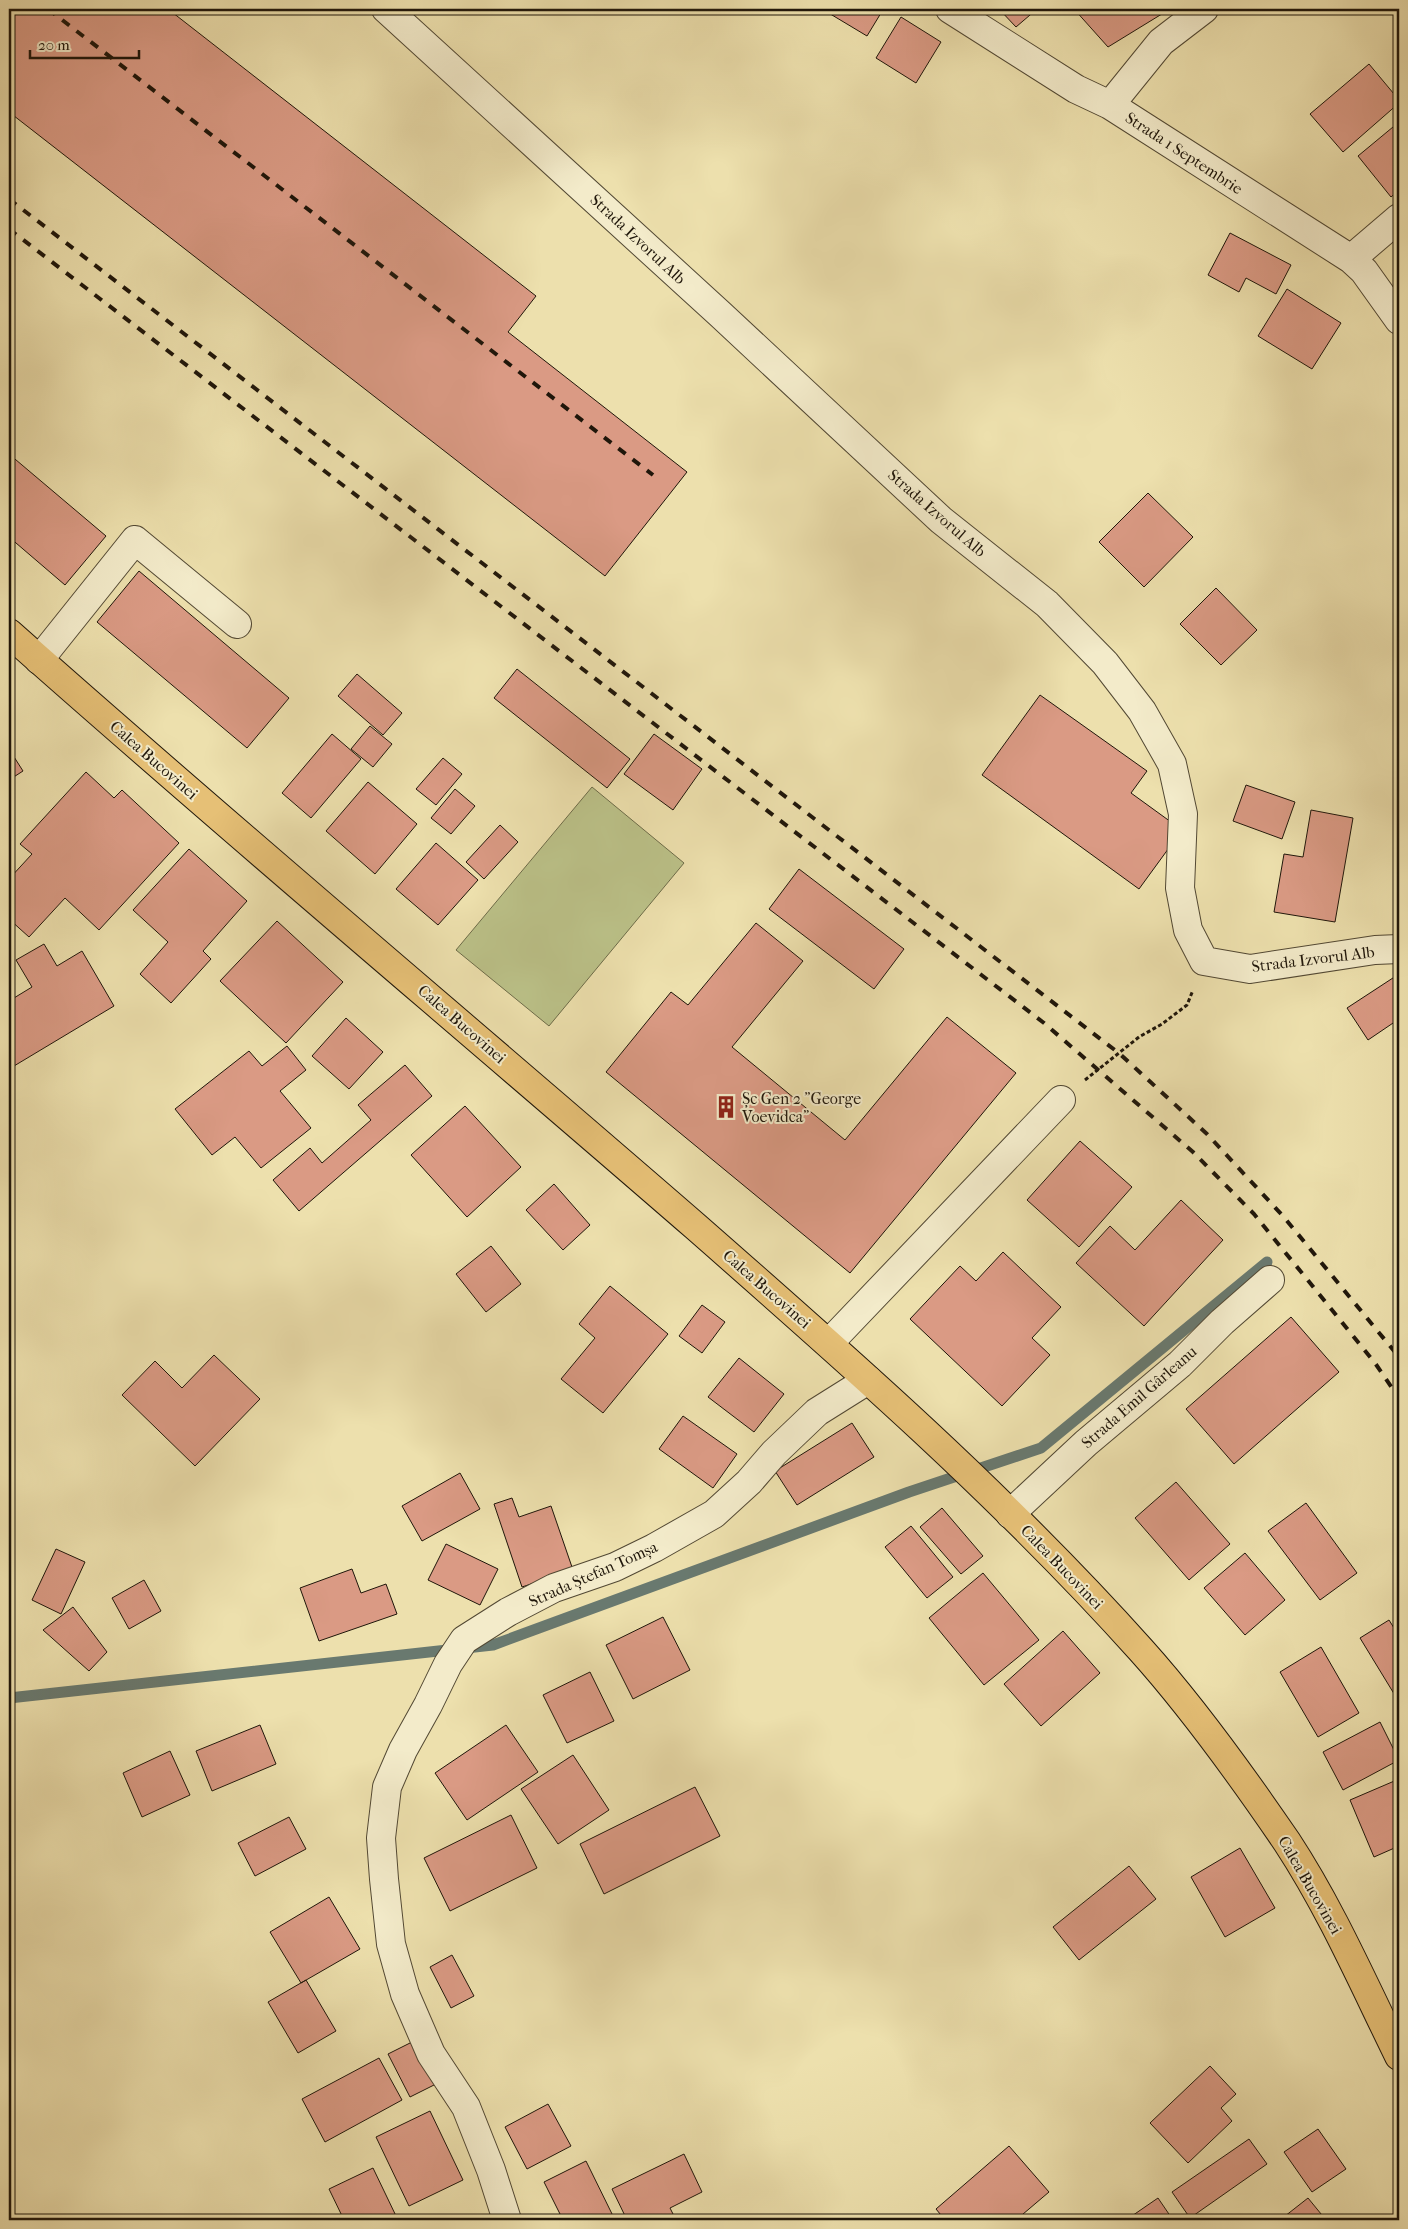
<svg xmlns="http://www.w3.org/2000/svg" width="1408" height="2229" viewBox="0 0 1408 2229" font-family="'IM FELL French Canon',serif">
	<rect width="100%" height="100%" fill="#ede0ad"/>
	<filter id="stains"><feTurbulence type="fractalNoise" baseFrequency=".004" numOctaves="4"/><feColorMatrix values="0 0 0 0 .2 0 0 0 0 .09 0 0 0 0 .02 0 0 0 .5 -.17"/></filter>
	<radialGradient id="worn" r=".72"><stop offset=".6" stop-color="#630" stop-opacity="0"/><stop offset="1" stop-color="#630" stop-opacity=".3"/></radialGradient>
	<path fill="#bbc188" stroke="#6d6c49" d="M 592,787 L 684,863 L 549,1026 L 456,950 Z"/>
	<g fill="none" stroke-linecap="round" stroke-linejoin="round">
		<path stroke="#69796f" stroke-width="11" d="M 9,1698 L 493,1645 L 909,1492 L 1041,1448 L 1267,1262"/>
	</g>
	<path fill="#da9a84" stroke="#1f160a" d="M 9,9 L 168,9 L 536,296 L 508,332 L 687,472 L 605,576 L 9,112 Z
		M 822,9 L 874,9 L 881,13 L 867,36 Z
		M 999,9 L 1037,9 L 1016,27 Z
		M 1074,9 L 1170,9 L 1108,47 Z
		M 901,17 L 941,42 L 916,83 L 876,58 Z
		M 1369,64 L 1399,100 L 1399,103 L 1343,152 L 1310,114 Z
		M 1399,122 L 1399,190 L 1391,197 L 1358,156 Z
		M 1230,233 L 1291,265 L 1276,294 L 1246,278 L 1239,292 L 1208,275 Z
		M 1287,289 L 1341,323 L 1312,369 L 1258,336 Z
		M 9,454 L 106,536 L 65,585 L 9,537 Z
		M 1148,493 L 1193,537 L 1144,587 L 1099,542 Z
		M 139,571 L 289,698 L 247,748 L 97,622 Z
		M 1216,588 L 1257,630 L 1221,665 L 1180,624 Z
		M 517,669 L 630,759 L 607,788 L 494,698 Z
		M 357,674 L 402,713 L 383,735 L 338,696 Z
		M 1040,695 L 1147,771 L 1131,793 L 1182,830 L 1139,889 L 982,775 Z
		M 370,726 L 392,744 L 373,767 L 351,749 Z
		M 332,734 L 361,759 L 311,818 L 282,793 Z
		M 654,734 L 702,769 L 673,810 L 624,774 Z
		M 9,749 L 23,771 L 9,780 Z
		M 443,758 L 462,774 L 436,805 L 416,789 Z
		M 86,772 L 114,798 L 122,790 L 179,843 L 99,930 L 65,898 L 29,937 L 9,919 L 9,879 L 32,854 L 20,844 Z
		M 368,782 L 417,824 L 375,874 L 326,831 Z
		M 1246,785 L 1295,802 L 1282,839 L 1233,821 Z
		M 455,789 L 475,806 L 451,834 L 431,818 Z
		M 1311,810 L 1353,818 L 1335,922 L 1274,912 L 1284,854 L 1303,857 Z
		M 500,825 L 518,842 L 484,879 L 466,862 Z
		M 436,843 L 478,880 L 438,925 L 396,889 Z
		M 189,849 L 247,901 L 203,951 L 211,959 L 171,1003 L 140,974 L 168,942 L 133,910 Z
		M 799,869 L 904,949 L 874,989 L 769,909 Z
		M 277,921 L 343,982 L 286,1043 L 220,981 Z
		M 756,923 L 803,961 L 732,1047 L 845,1140 L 947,1017 L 1016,1073 L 850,1273 L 606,1072 L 671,992 L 688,1005 Z
		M 44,944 L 57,966 L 82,951 L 114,1006 L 9,1069 L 9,1001 L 32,987 L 16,960 Z
		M 1399,974 L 1399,1019 L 1368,1040 L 1347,1008 Z
		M 346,1018 L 383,1052 L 349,1089 L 312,1056 Z
		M 287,1046 L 306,1070 L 280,1091 L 311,1128 L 261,1168 L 235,1137 L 212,1155 L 175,1109 L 249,1051 L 262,1066 Z
		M 405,1065 L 432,1096 L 299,1211 L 273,1180 L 310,1148 L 322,1163 L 371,1120 L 358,1105 Z
		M 465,1106 L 521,1167 L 467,1217 L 411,1155 Z
		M 1080,1141 L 1132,1187 L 1079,1247 L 1027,1200 Z
		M 554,1184 L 590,1225 L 563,1250 L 526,1210 Z
		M 1181,1200 L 1223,1240 L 1144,1326 L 1076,1263 L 1110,1226 L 1135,1250 Z
		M 491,1246 L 521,1284 L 486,1312 L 456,1274 Z
		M 1003,1252 L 1061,1307 L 1032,1338 L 1050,1355 L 1002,1406 L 910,1319 L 960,1266 L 976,1281 Z
		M 610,1286 L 668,1334 L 603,1413 L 561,1379 L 595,1338 L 579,1324 Z
		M 702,1305 L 725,1322 L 702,1353 L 679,1336 Z
		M 1291,1317 L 1339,1372 L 1234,1464 L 1186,1409 Z
		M 214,1355 L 260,1399 L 195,1466 L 122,1395 L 155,1361 L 182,1388 Z
		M 739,1358 L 784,1394 L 754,1432 L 708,1397 Z
		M 683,1416 L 737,1454 L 713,1488 L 659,1449 Z
		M 852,1423 L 874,1457 L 797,1505 L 775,1471 Z
		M 460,1473 L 480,1509 L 422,1541 L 402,1506 Z
		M 1176,1482 L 1230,1544 L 1189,1580 L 1135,1518 Z
		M 512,1498 L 519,1517 L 551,1506 L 573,1570 L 522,1587 L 494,1504 Z
		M 1306,1503 L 1357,1573 L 1320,1600 L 1268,1531 Z
		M 942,1508 L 983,1556 L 961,1574 L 920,1527 Z
		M 911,1526 L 953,1577 L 927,1598 L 885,1547 Z
		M 446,1544 L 498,1569 L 480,1605 L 428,1580 Z
		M 56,1549 L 85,1562 L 61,1614 L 32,1600 Z
		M 1245,1553 L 1285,1600 L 1245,1635 L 1204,1588 Z
		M 352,1569 L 361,1593 L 386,1584 L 397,1614 L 319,1641 L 300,1588 Z
		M 983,1573 L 1039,1640 L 984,1685 L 929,1618 Z
		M 144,1580 L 161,1611 L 129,1629 L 112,1598 Z
		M 73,1607 L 107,1652 L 89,1671 L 43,1630 Z
		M 663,1617 L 690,1670 L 633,1699 L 606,1645 Z
		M 1389,1620 L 1399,1636 L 1399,1695 L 1396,1697 L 1360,1638 Z
		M 1063,1631 L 1100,1673 L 1041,1726 L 1004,1684 Z
		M 1321,1647 L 1359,1713 L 1318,1737 L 1280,1672 Z
		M 590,1672 L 614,1721 L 567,1743 L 543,1695 Z
		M 1380,1722 L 1399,1760 L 1343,1790 L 1323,1752 Z
		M 260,1725 L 276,1764 L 212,1791 L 196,1751 Z
		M 506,1725 L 538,1772 L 467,1820 L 435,1773 Z
		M 170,1751 L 190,1795 L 142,1817 L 123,1773 Z
		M 573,1755 L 609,1810 L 558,1844 L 521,1789 Z
		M 1399,1779 L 1399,1846 L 1374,1857 L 1350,1800 Z
		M 695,1787 L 720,1836 L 604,1894 L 580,1844 Z
		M 511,1815 L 537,1868 L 450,1911 L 424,1858 Z
		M 289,1817 L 306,1849 L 255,1876 L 238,1843 Z
		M 1240,1848 L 1275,1908 L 1225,1937 L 1191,1877 Z
		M 1129,1866 L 1156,1899 L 1079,1960 L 1053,1927 Z
		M 329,1897 L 360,1949 L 301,1983 L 270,1932 Z
		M 452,1955 L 474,1996 L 451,2008 L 430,1967 Z
		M 306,1980 L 336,2031 L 298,2053 L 268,2002 Z
		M 420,2038 L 442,2081 L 410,2097 L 388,2054 Z
		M 379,2058 L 402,2100 L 325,2142 L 302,2099 Z
		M 1210,2066 L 1236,2094 L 1221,2108 L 1232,2121 L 1188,2163 L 1150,2123 Z
		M 548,2104 L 571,2146 L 527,2169 L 505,2127 Z
		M 430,2111 L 463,2180 L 409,2206 L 376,2137 Z
		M 1318,2129 L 1346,2169 L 1312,2192 L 1284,2152 Z
		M 1249,2139 L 1267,2164 L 1190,2218 L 1172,2192 Z
		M 1009,2146 L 1049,2192 L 1016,2220 L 945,2220 L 936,2209 Z
		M 684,2154 L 702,2192 L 670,2208 L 676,2220 L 627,2220 L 612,2189 Z
		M 586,2161 L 615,2220 L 563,2220 L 544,2182 Z
		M 373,2168 L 397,2218 L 393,2220 L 344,2220 L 329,2189 Z
		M 1158,2198 L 1173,2220 L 1126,2220 Z
		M 1308,2198 L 1326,2220 L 1280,2220 Z"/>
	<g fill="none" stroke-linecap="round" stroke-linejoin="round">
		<defs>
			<path id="minor" d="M 386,9 L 720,314 L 941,520 L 1047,604 L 1105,663 L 1142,711 L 1172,764 L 1183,814 L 1180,888 L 1188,930 L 1204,961 L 1250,969 L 1375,950 L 1399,949
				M 950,9 L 1076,89 L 1110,105 L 1351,259 L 1364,271 L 1399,320
				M 1110,105 L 1161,42 L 1204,9
				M 1351,259 L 1399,218
				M 39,660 L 135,540 L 237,624
				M 829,1343 L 1061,1100
				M 1010,1514 L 1086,1443 L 1180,1364 L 1222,1322 L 1270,1280
				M 507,2220 L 491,2170 L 466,2107 L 431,2054 L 405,1994 L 391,1944 L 384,1879 L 381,1838 L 387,1787 L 403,1750 L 428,1705 L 448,1664 L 464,1640 L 508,1612 L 554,1588 L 615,1567 L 654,1548 L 714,1514 L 749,1482 L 774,1453 L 817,1412 L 868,1380"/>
			<path id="highway" d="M 9,633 C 235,834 467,1028 695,1226 C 849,1361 1004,1497 1141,1650 C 1194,1709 1242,1776 1287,1842 C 1331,1909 1364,1985 1399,2056"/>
		</defs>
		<use href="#minor" stroke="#524833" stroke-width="30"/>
		<use href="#highway" stroke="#1f160a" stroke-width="30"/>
		<path stroke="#1f160a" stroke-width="3" stroke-dasharray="4 2.5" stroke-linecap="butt" d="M 1085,1080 L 1139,1037 L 1162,1024 L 1187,1005 L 1193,990"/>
		<use href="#minor" stroke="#f3ebca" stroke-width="28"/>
		<use href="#highway" stroke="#e6c076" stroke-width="28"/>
		<path stroke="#1f160a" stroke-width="4" stroke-dasharray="9 9" stroke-linecap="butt" d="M 48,9 L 653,475
			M 9,199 L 1120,1054 L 1207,1134 L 1283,1216 L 1399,1357
			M 9,229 L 1044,1023 L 1193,1152 L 1254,1214 L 1375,1363 L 1399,1398"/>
	</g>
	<defs>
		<symbol id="building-bare" viewBox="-9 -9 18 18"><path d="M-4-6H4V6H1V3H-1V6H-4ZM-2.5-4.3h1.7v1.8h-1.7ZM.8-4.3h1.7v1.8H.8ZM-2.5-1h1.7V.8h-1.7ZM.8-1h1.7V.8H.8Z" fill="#8f2418" stroke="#f3ebca" stroke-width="2.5" paint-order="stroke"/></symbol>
	</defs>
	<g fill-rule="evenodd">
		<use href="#building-bare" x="710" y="1091" width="32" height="32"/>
	</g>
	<g text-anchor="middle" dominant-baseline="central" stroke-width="4" stroke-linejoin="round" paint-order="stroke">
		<g font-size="16" fill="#1f160a" stroke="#f3ebca">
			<text transform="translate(1184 153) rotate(33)">Strada 1 Septembrie</text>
			<text transform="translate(638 239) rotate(43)">Strada Izvorul Alb</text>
			<text transform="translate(937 513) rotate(41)">Strada Izvorul Alb</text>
			<text transform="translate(154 760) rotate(41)">Calea Bucovinei</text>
			<text transform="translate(1313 959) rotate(-7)">Strada Izvorul Alb</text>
			<text transform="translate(462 1024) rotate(41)">Calea Bucovinei</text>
			<text transform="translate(767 1289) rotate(41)">Calea Bucovinei</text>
			<text transform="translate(1139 1397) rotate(-41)">Strada Emil Gârleanu</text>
			<text transform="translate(1062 1567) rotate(46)">Calea Bucovinei</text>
			<text transform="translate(593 1574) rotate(-24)">Strada Ștefan Tomșa</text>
			<text transform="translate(1310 1885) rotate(60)">Calea Bucovinei</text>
		</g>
		<g font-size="16" fill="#1f160a" stroke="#f3ebca" text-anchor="start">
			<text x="742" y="1098">Șc Gen 2 "George<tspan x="742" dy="18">Voevidca"</tspan></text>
		</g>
	</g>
	<rect width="1408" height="2229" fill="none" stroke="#ede0ad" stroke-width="30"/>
	<rect x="10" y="10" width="1388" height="2209" fill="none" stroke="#1f160a" stroke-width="2.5"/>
	<rect x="15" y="15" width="1378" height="2199" fill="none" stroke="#1f160a"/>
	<path d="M30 50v8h109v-8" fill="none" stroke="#1f160a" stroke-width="2.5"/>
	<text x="38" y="50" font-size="15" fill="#1f160a" stroke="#f3ebca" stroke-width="4" paint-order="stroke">20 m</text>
	<rect width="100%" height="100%" filter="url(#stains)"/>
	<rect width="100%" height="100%" fill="url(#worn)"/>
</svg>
